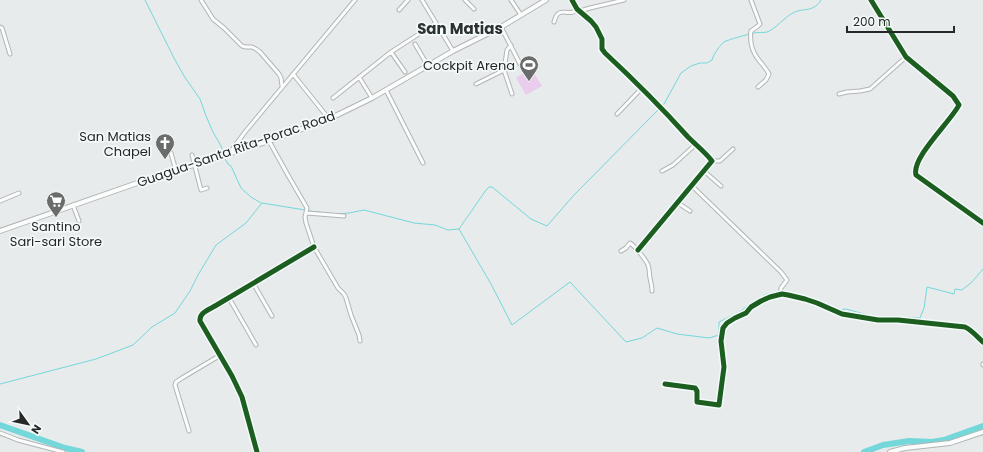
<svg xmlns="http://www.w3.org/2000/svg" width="983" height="452" viewBox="0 0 983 452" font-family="Poppins,sans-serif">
	<rect width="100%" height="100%" fill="#e7ebeb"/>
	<path fill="#eacced" d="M 531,68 L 542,86 L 526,95 L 516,78 Z"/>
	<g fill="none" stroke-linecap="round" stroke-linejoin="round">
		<path stroke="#74d7da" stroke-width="1" d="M 145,0 L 174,58 L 184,76 L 200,99 L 206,116 L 213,132 L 221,146 L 224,154
			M 661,106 L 664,104 L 681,73 L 691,66 L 700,63 L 707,63 L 712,60 C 713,55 720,45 724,42 C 727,40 749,34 754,33 C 758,32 763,33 767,32 C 776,29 785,16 795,12 C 805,8 814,12 821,0
			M 224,157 L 228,164 L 231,166 L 241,188 L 251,197 L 261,203
			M 309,211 L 336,214 L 349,213 L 364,210 L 414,223 L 435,225 L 448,230 L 459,229 L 486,190 L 489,187 L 492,187 L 531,219 L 547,226 L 574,195 L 659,109
			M 459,229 L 491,284 L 512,325 L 570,282 L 626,342 L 642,338 L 657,328 L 677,334 L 709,338 L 719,335 L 719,322 L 741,311 L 751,303 L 767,294 L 782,291 L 819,301 L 840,310 L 846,309 L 875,317 L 920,318 L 924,308 L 927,287 L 954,294 L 955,289 L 962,290 L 972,282 L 983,269
			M 0,384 L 96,359 L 133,345 L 152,327 L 175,313 L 190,291 L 198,275 L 216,245 L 246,223 L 262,203 L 305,210"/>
		<path stroke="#74d7da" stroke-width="6" d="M 0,425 L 65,448 L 82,452
			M 864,452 L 883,445 L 909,441 L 932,442 L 944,440 L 983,426"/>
		<defs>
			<path id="street" d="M 201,0 L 213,19 L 224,28 L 242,46 L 246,47 L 252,47 L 256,49 L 260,52 L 279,74 L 281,78 L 282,86
				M 422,0 L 453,51
				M 465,0 L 474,9
				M 511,0 L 521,15
				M 572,0 L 577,9 L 591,21 L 596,27 L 602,39 L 602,49 L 605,53 C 634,80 662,108 688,137 C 696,145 705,152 712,161 L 638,250
				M 751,0 L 760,24 L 758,26 L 751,31 C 750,35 751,39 751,43 C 753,57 763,63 769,74 L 766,80 L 758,87
				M 399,10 L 408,0
				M 580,11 L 590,8 L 624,0
				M 554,22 C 559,3 569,19 577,9
				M 0,27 L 2,28 L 10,54
				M 501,27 L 520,64
				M 415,44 L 428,66
				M 511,45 L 507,50 L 504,70 L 512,94
				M 391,52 L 405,72
				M 293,74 L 329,119
				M 359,77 L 372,98
				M 476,84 L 504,70
				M 386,90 L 423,163
				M 839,94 L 847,92 L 860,91 L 870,89 L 906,57
				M 333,98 L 391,52 L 436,23
				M 617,114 L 642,88
				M 269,141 C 281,163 294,186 307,208 L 305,217 L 306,223 L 314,247 L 338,288 L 344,294 L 346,298 L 351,315 L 359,335 L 360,341
				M 171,153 L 176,171
				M 229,154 L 245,132 L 355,0
				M 192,155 L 201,190 L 207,188
				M 712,161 L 720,161 L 733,149
				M 662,171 L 673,165 L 695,145
				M 704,171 L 721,186
				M 691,185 L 781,272 L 787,280 L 781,288 L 780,295
				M 0,201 L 19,193
				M 678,203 L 690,211
				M 73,205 L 79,221
				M 307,213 L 344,216
				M 621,251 L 626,248 L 630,243 C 635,246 646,260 648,265 C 650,270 649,274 650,278 C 651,283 652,286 652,291
				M 253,283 L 272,316
				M 229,298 L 256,345
				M 983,364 L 983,365
				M 665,384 L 695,388 L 697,391 L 697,402 L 719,405 L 722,382 L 724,367 L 721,341 L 723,328 L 727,323 L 735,318 L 746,313 L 751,307 L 761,301 L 770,297 L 782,294 L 788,295 L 805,299 L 817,303 L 842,314 L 878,320 L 898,320 L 965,327 C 972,330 977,337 983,342
				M 189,431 L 175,385 L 176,382 L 182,378 L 219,356
				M 0,433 L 18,440 L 63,452
				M 257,452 L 242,397 L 232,376 L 200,321 C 199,313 208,310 215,306 L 314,247"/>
			<path id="secondary" d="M 871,0 L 906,57 L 953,96 L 959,105 C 951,121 911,158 916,175 L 983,223
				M 0,231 L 143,181 L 269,141 L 329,119 L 372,98 L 453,51 L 501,27 L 546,0
				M 890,452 L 905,448 L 950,443 L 983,432"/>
		</defs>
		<use href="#street" stroke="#b2b5b5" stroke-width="5"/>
		<use href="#secondary" stroke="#b2b5b5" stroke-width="6"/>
		<use href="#street" stroke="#fbfcfc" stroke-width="3"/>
		<use href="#secondary" stroke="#fbfcfc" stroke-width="4"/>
		<defs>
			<path id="cycleway" d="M 572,0 L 577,9 L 591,21 L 596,27 L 602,39 L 602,49 L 605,53 C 634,80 662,108 688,137 C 696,145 705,152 712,161 L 638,250
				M 871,0 L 906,57 L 953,96 L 959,105 C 951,121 911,158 916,175 L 983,223
				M 665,384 L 695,388 L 697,391 L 697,402 L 719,405 L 722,382 L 724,367 L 721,341 L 723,328 L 727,323 L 735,318 L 746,313 L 751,307 L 761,301 L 770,297 L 782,294 L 788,295 L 805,299 L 817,303 L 842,314 L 878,320 L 898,320 L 965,327 C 972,330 977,337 983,342
				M 257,452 L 242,397 L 232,376 L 200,321 C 199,313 208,310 215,306 L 314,247"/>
		</defs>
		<use href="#cycleway" stroke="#f4f9f9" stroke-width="8"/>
		<use href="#cycleway" stroke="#1b5e20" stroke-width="5"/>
	</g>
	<defs>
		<symbol id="stadium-pin" viewBox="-11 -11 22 30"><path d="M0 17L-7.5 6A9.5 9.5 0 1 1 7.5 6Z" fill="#6a6c6c" stroke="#f4f9f9"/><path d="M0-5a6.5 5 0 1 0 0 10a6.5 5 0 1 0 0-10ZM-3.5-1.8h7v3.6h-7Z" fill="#fff"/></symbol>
		<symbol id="church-pin" viewBox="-11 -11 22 30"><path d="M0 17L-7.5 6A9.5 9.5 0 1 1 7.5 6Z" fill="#6a6c6c" stroke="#f4f9f9"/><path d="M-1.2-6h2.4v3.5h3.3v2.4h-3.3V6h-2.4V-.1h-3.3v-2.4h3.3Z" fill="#fff"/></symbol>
		<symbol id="supermarket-pin" viewBox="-11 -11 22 30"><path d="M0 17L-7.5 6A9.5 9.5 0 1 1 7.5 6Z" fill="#6a6c6c" stroke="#f4f9f9"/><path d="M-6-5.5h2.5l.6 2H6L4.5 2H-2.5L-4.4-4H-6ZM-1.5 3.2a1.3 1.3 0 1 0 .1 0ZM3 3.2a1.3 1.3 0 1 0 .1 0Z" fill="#fff"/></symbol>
	</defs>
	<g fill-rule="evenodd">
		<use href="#stadium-pin" x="518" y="54" width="22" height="30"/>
		<use href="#church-pin" x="154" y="132" width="22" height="30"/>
		<use href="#supermarket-pin" x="45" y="190" width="22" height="30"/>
	</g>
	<g text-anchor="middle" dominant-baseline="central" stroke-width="3.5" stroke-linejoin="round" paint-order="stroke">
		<g font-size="13" fill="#262828" stroke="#f4f9f9" text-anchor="end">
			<text x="515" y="65">Cockpit Arena</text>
			<text x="151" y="136">San Matias<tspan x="151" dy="15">Chapel</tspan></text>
			<text x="56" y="226" text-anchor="middle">Santino<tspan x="56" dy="15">Sari-sari Store</tspan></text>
		</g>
		<g font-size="13" fill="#262828" stroke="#f4f9f9">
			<text transform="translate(236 149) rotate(-19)">Guagua-Santa Rita-Porac Road</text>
		</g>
		<g font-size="15" font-weight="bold" fill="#2c3131" stroke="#f4f9f9">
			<text x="460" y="28">San Matias</text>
		</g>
	</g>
	<g transform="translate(28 424) rotate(123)" stroke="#f4f9f9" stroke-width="3" paint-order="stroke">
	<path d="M0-3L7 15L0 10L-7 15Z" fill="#262828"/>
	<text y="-6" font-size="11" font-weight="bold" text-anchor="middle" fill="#262828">N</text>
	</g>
	<path d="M847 26v6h107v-6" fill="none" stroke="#262828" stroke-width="2"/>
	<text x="853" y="26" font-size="12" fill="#262828" stroke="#f4f9f9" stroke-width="3" paint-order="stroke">200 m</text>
</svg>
